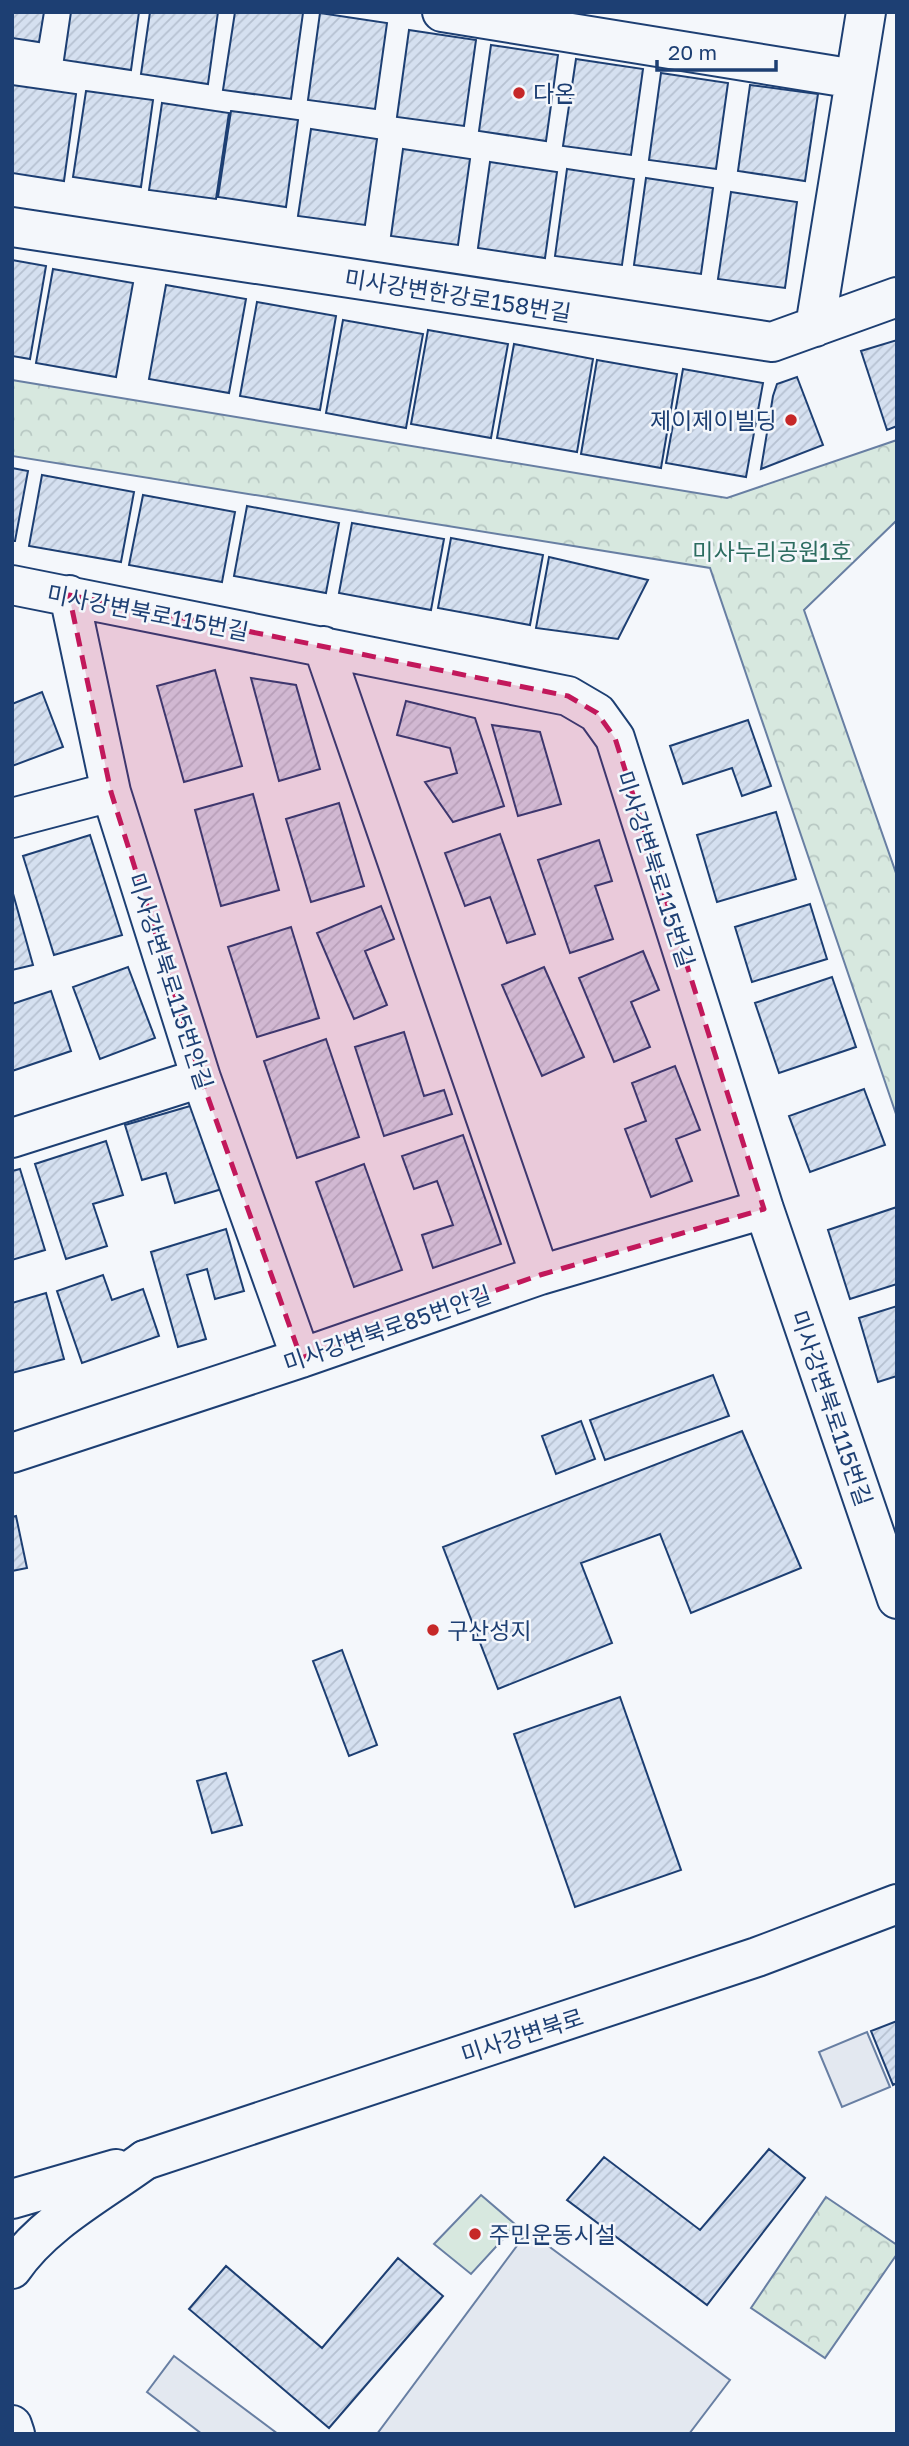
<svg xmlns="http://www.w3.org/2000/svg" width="909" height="2446" viewBox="0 0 909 2446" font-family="'Golos Text','Noto Sans KR',sans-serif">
	<defs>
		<pattern id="park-crowns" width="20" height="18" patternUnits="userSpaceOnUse" patternTransform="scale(1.75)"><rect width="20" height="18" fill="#d7e8df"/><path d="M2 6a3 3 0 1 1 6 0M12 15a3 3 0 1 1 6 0" fill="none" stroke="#b8c8c3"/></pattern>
		<pattern id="building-hatch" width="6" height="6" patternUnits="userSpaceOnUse" patternTransform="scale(1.75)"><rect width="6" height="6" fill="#d5e0f0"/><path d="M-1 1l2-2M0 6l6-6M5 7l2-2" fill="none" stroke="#b6c1d1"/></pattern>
	</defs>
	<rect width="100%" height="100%" fill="#f4f7fb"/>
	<path fill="url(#park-crowns)" stroke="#687fa3" stroke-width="2" d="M 12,380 L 727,498 L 897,440 L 897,520 L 804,610 L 897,876 L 897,1117 L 710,568 L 12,456 Z
		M 826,2197 L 897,2245 L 897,2254 L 825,2358 L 751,2308 Z"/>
	<path fill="#d7e8df" stroke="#687fa3" stroke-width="2" d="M 481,2195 L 516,2225 L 471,2274 L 434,2244 Z"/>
	<path fill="#e3e8f0" stroke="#687fa3" stroke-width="2" d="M 867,2032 L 890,2087 L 842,2107 L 819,2052 Z
		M 528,2231 L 730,2380 L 689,2434 L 377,2434 Z
		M 174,2356 L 278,2434 L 202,2434 L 147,2392 Z"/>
	<path fill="url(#building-hatch)" stroke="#1d3f73" stroke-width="2" d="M 12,12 L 44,12 L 39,42 L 12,38 Z
		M 71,12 L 139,12 L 131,70 L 64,60 Z
		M 150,12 L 218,12 L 208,84 L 141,74 Z
		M 235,12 L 303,13 L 291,99 L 223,90 Z
		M 320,13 L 387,23 L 375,109 L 308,100 Z
		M 409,30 L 476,40 L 464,126 L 397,117 Z
		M 491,45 L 558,55 L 546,141 L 479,131 Z
		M 576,59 L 643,69 L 631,155 L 563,146 Z
		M 661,73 L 728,83 L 716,169 L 649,160 Z
		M 12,85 L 76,94 L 64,181 L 12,173 Z
		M 750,85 L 818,94 L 805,181 L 738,171 Z
		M 86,91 L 153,100 L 141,187 L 73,177 Z
		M 162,103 L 229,113 L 216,199 L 149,190 Z
		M 231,111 L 298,120 L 286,207 L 218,197 Z
		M 311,129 L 377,139 L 365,225 L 298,216 Z
		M 403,149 L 470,159 L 458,245 L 391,236 Z
		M 490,162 L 557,172 L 545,258 L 478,248 Z
		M 567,169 L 634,179 L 622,265 L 555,256 Z
		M 646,178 L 713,188 L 701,274 L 634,265 Z
		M 731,192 L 797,202 L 785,288 L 718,279 Z
		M 12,260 L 46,266 L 30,359 L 12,356 Z
		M 53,269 L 133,283 L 116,377 L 36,363 Z
		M 166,285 L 246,299 L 229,393 L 149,379 Z
		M 257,302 L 336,316 L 320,410 L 240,396 Z
		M 343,320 L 423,334 L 406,428 L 326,413 Z
		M 428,330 L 508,344 L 491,438 L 411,424 Z
		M 897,340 L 897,426 L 887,430 L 861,351 Z
		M 514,344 L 593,359 L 577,452 L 497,438 Z
		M 597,360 L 677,374 L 661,468 L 581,454 Z
		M 683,369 L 763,383 L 746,477 L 666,463 Z
		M 797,377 L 823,445 L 761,469 L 773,396 L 777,384 Z
		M 12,468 L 28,471 L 15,541 L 12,541 Z
		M 42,475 L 134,492 L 121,562 L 29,546 Z
		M 143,495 L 235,512 L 222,582 L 129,565 Z
		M 247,506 L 339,523 L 326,593 L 234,576 Z
		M 352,523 L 444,539 L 431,610 L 339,593 Z
		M 451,538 L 543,555 L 530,625 L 438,608 Z
		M 549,557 L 648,580 L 618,639 L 536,628 Z
		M 215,670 L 242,766 L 184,782 L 157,686 Z
		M 251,678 L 296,685 L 320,769 L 279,781 Z
		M 42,692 L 63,747 L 12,766 L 12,704 Z
		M 406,701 L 475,718 L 504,806 L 453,822 L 425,782 L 457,773 L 450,748 L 397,735 Z
		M 748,720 L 771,786 L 742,796 L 732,768 L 683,784 L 670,746 Z
		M 492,725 L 540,732 L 561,804 L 518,816 Z
		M 253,794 L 279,890 L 221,906 L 195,810 Z
		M 339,803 L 364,886 L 311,902 L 286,819 Z
		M 776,812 L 796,879 L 717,902 L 697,835 Z
		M 500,834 L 535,934 L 507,943 L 490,897 L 465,906 L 445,853 Z
		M 90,835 L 122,935 L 54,955 L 23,856 Z
		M 599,840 L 612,881 L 595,886 L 613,939 L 570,953 L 538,860 Z
		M 12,890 L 33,965 L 12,970 Z
		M 810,904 L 827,959 L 752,982 L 735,927 Z
		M 381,906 L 394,939 L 365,951 L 387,1005 L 354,1019 L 317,933 Z
		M 291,927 L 319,1018 L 257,1037 L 228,947 Z
		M 643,951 L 659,990 L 631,1002 L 650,1047 L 614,1062 L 579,978 Z
		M 128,967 L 155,1038 L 100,1059 L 73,987 Z
		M 544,967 L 584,1057 L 542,1076 L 502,985 Z
		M 832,977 L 856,1047 L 779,1073 L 755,1003 Z
		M 51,991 L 71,1051 L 12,1071 L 12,1004 Z
		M 404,1032 L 424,1096 L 444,1090 L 452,1114 L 384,1136 L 355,1047 Z
		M 326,1039 L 359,1137 L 297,1158 L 264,1061 Z
		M 675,1066 L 700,1130 L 676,1139 L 692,1181 L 651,1197 L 625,1129 L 646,1121 L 632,1083 Z
		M 864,1089 L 885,1145 L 810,1172 L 789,1116 Z
		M 197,1104 L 222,1189 L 175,1203 L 166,1173 L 142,1180 L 125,1125 Z
		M 463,1135 L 501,1244 L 433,1268 L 422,1235 L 453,1225 L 437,1181 L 414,1189 L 402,1156 Z
		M 106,1141 L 123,1195 L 93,1204 L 107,1246 L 66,1259 L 35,1164 Z
		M 364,1164 L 402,1270 L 354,1287 L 316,1182 Z
		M 20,1169 L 45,1250 L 12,1260 L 12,1171 Z
		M 897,1207 L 897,1284 L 850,1299 L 828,1230 Z
		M 226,1229 L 244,1291 L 215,1299 L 207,1269 L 187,1275 L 206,1339 L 178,1347 L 151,1252 Z
		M 103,1275 L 112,1300 L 143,1289 L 159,1336 L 82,1363 L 57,1291 Z
		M 46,1293 L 64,1359 L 12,1373 L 12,1303 Z
		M 897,1306 L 897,1376 L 878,1382 L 859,1318 Z
		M 713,1375 L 729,1416 L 605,1460 L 590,1420 Z
		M 581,1421 L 595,1459 L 556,1474 L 542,1436 Z
		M 742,1431 L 801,1568 L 691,1613 L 660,1534 L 581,1563 L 612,1643 L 498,1689 L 443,1547 Z
		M 16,1516 L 27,1568 L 12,1571 L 12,1517 Z
		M 342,1650 L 377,1745 L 349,1756 L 313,1661 Z
		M 620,1697 L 681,1870 L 575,1907 L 514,1734 Z
		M 226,1773 L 242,1825 L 212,1833 L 197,1781 Z
		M 897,2021 L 897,2083 L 893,2085 L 871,2031 Z
		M 769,2149 L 805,2178 L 707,2305 L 567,2200 L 604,2157 L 700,2230 Z
		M 398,2258 L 443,2296 L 329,2428 L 189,2309 L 226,2266 L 322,2348 Z"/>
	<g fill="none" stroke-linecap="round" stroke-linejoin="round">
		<defs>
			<path id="minor" d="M 442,12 L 855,79
				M 12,227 L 772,342 L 897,297
				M 815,327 L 866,12
				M 12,585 L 568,696 L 597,713 L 615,738 L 764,1209 L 897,1599
				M 69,595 L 111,792 L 201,1078 L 301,1358
				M 323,646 L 540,1275
				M 12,818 L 111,792
				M 12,1138 L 201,1078
				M 12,1453 L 301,1358 L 540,1275 L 764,1209
				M 145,2160 L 757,1957 L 897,1904"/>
			<path id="major" d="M 12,2199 L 116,2169
				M 12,2269 C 43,2223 100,2193 145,2160
				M 12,2425 L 15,2434"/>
		</defs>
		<use href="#minor" stroke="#1d3f73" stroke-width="42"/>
		<use href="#major" stroke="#1d3f73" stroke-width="42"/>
		<use href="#minor" stroke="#f4f7fb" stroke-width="38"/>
		<use href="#major" stroke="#f4f7fb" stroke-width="38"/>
	</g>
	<path fill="#c2185b" fill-opacity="0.2" stroke="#c2185b" stroke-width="5" stroke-dasharray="14 9" stroke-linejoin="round" d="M 69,595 L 568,696 L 597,713 L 615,738 L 764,1209 L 540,1275 L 301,1358 L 201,1078 L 111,792 Z"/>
	<g fill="#c62828" stroke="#f4f7fb" stroke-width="2.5">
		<circle cx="519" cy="93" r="7"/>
		<circle cx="791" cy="420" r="7"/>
		<circle cx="433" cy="1630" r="7"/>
		<circle cx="475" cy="2234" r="7"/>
	</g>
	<g text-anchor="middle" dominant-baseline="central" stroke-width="5" stroke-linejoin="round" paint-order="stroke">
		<g font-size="23" fill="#1d3f73" stroke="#f4f7fb" text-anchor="start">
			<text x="533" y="93">다온</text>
			<text x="777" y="420" text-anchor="end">제이제이빌딩</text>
			<text x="447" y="1630">구산성지</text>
			<text x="489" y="2234">주민운동시설</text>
		</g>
		<g font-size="23" fill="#1d3f73" stroke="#f4f7fb">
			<text transform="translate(458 295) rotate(9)">미사강변한강로158번길</text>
			<text transform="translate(148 612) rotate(11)">미사강변북로115번길</text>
			<text transform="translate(656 869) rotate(72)">미사강변북로115번길</text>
			<text transform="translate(171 981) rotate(72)">미사강변북로115번안길</text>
			<text transform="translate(387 1328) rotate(-19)">미사강변북로85번안길</text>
			<text transform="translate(832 1408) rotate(71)">미사강변북로115번길</text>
			<text transform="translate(522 2035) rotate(-18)">미사강변북로</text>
		</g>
		<g font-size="23" fill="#2c6c60" stroke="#f4f7fb">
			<text x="772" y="551">미사누리공원1호</text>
		</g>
	</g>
	<rect width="909" height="2446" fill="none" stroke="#1d3f73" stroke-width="28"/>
	<path d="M657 60v10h119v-10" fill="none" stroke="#1d3f73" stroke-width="3.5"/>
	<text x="668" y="60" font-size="21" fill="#1d3f73" stroke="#f4f7fb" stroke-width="5" paint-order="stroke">20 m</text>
</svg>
